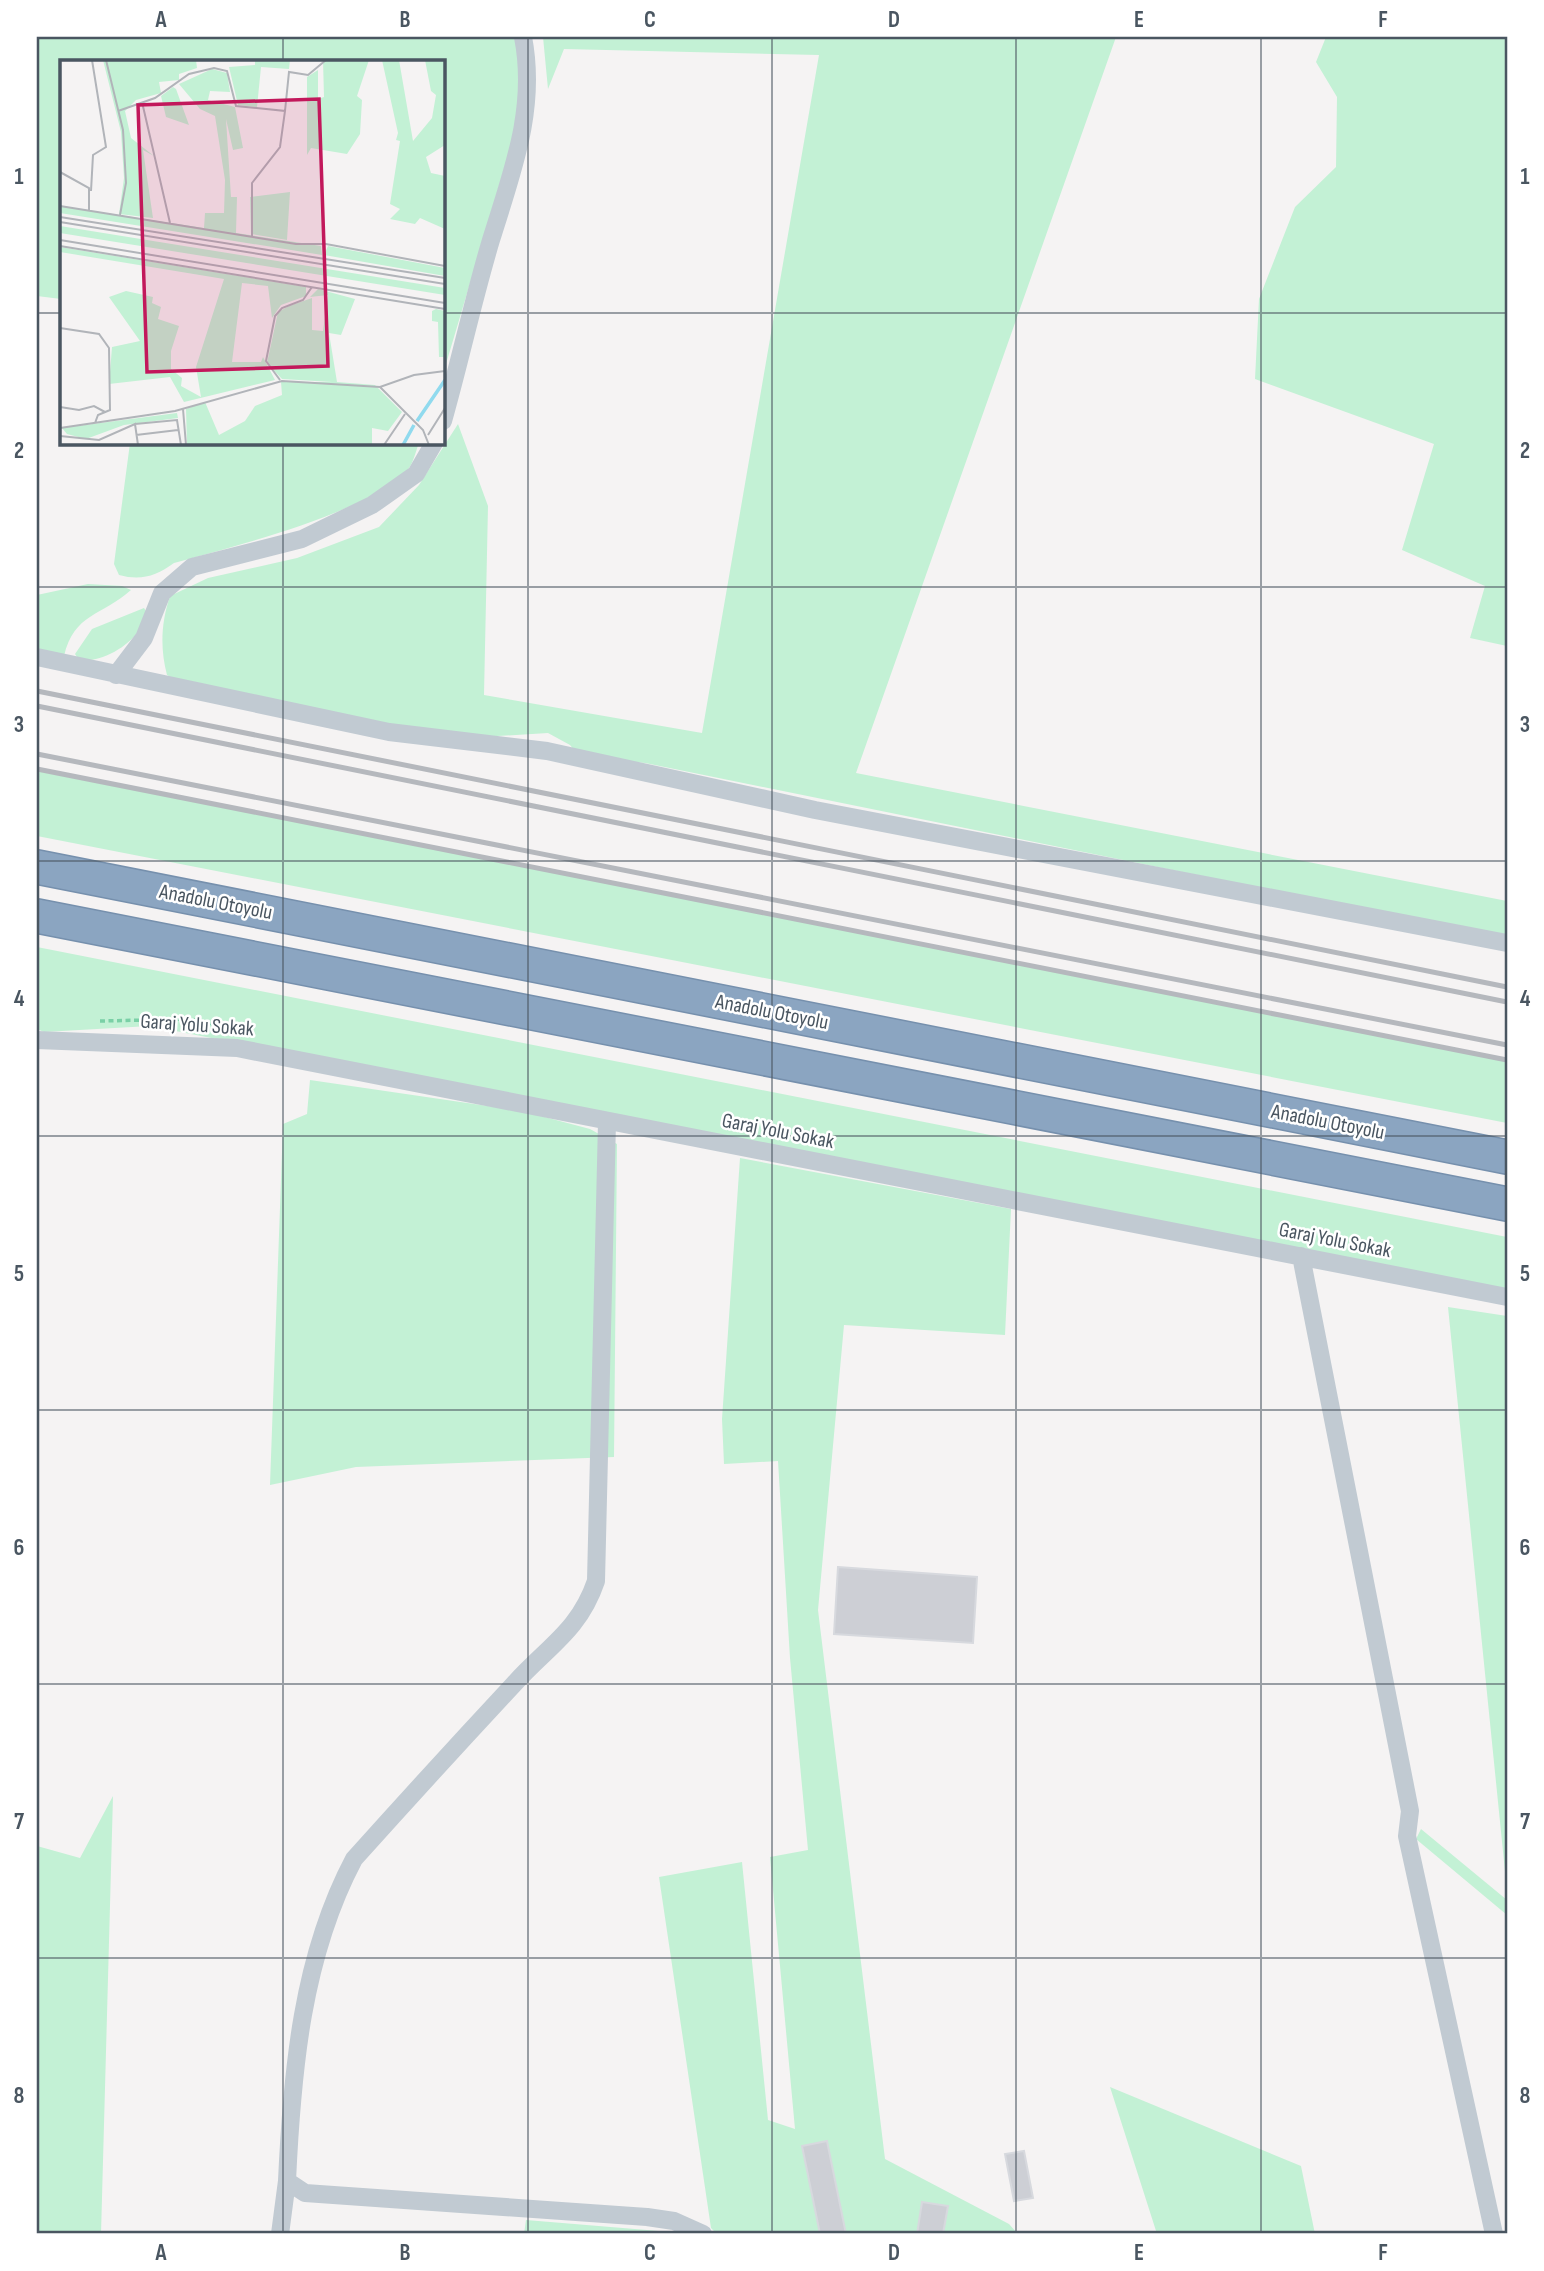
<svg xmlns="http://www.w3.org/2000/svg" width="1544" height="2271" viewBox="0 0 1544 2271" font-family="'Sofia Sans Condensed',sans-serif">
	<rect width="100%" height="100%" fill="#f5f3f3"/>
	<path fill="#c3f1d5" d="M 37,37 L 518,37 L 518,122 L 443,374 L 443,61 L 61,61 L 61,299 L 37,296 Z
		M 543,37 L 1116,37 L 856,773 L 1507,901 L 1507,938 L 645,763 L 579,756 L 570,745 L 548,733 L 464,738 L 189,687 L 167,675 C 160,648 161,623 170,596 L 208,578 L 297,558 L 379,527 L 419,485 L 458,424 L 488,506 L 484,695 L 702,733 L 819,55 L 564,49 L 548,89 Z
		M 1326,37 L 1507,37 L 1507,646 L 1470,638 L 1485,586 L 1402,550 L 1434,444 L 1255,379 L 1259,299 L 1295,207 L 1336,167 L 1337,97 L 1316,62 Z
		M 130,443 L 419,443 C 416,450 414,461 409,468 C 376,511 228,548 174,563 C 156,576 141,581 119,575 L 114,564 Z
		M 88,584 L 122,586 L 131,590 C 102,616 74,613 64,656 L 37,648 L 37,595 Z
		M 144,608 L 146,611 C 144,618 143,627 138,632 C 126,648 100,663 79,660 L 75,654 L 92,629 Z
		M 37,771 L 1507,1060 L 1507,1123 L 37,836 Z
		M 37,947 L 1507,1237 L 1507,1292 L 150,1026 L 44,1032 L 37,1029 Z
		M 310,1080 L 522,1111 L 590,1129 L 617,1144 L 614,1457 L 356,1467 L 270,1485 L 283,1124 L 307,1114 Z
		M 740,1158 L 1011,1209 L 1005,1335 L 844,1325 L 818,1610 L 885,2159 L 1009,2224 L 1018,2234 L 717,2234 L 711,2228 L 659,1877 L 742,1862 L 768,2120 L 795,2129 L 770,1857 L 808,1850 L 790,1658 L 778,1461 L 724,1464 L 722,1419 Z
		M 1448,1307 L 1507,1316 L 1507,1891 Z
		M 113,1796 L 101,2234 L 37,2234 L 37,1846 L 80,1858 Z
		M 1421,1829 L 1507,1900 L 1507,1915 L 1416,1839 Z
		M 1110,2087 L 1301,2166 L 1315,2234 L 1157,2234 Z
		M 526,2220 L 659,2231 L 669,2234 L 524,2234 Z"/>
	<path fill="#cdcfd5" stroke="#d7d9de" stroke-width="2" d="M 838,1567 L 977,1577 L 973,1643 L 834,1634 Z
		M 827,2141 L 846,2234 L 820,2234 L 802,2146 Z
		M 1024,2151 L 1033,2198 L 1014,2201 L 1005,2154 Z
		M 922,2202 L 948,2206 L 943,2234 L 917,2234 Z"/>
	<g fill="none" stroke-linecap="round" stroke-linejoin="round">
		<defs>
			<path id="highway" d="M 37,867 L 1507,1157
				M 37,916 L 1507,1204"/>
		</defs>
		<use href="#highway" stroke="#7690ad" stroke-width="36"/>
		<path stroke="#7ad0a6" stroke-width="3.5" stroke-dasharray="5 3.5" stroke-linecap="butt" d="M 100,1021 L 191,1019 L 222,1026"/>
		<path stroke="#c1cad2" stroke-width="18" d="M 443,421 C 460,361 473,300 491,240 C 512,172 537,109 523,37
			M 37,657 L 389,732 L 547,751 L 815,810 L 1507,943
			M 116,675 L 144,638 L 162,593 L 192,567 L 302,539 L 372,505 L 416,474 L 434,443
			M 37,1040 L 237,1048 L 1507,1297
			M 607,1122 L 596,1581 C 579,1631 547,1647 514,1684 C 460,1742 407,1800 354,1859 C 302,1957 292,2071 287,2181 L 305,2193 L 647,2217 L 674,2221 L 703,2234
			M 1301,1256 L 1410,1811 L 1407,1836 L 1494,2234
			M 280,2234 L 287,2181"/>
		<use href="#highway" stroke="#8ba5c1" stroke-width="33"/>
		<path stroke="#b5b8bd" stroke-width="5" d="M 37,691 L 1507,987
			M 37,706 L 1507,1002
			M 37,754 L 1507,1045
			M 37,769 L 1507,1060"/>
	</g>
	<path fill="none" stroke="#4a5661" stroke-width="2" stroke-opacity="0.55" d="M 283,37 L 283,61M 528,37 L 528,2234M 772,37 L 772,2234M 1016,37 L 1016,2234M 1261,37 L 1261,2234M 37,313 L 61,313M 443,313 L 1507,313M 283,443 L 283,2234M 37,587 L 1507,587M 37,861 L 1507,861M 37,1136 L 1507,1136M 37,1410 L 1507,1410M 37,1684 L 1507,1684M 37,1958 L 1507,1958"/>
	<g text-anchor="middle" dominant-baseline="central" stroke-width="5" stroke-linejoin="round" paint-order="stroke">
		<g font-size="21" fill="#4a5661" stroke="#fff">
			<text transform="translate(216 902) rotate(11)">Anadolu Otoyolu</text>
			<text transform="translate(772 1012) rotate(11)">Anadolu Otoyolu</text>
			<text transform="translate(197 1025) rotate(4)">Garaj Yolu Sokak</text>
			<text transform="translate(1328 1122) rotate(11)">Anadolu Otoyolu</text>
			<text transform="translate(778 1131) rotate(11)">Garaj Yolu Sokak</text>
			<text transform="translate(1335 1240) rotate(11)">Garaj Yolu Sokak</text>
		</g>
	</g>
	<g transform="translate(60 60)">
		<rect width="385" height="385" fill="#f5f3f3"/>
		<path d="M 43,0 L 136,0 L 137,8 L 119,14 L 119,20 L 99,22 L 101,33 L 76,40 L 65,51 L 71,78 L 94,96 L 83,90 L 93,158 L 59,154 L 64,118 L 61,72 ZM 195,0 L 230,0 L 229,9 L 201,7 L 197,47 L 178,45 L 169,7 L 195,5 ZM 263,0 L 309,0 L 297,36 L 302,40 L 300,74 L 287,94 L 251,88 L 247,95 L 247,17 L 258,10 L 258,39 L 264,37 ZM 322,0 L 339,0 L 353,81 L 372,58 L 376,35 L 371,31 L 365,0 L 385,0 L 385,85 L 366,97 L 371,113 L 385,116 L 385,169 L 360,158 L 355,164 L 330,159 L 340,149 L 330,144 L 340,81 L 336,80 L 338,73 ZM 152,9 L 167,13 L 170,32 L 150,31 L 148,40 L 175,47 L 183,88 L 173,90 L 166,59 L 171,137 L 177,137 L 176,173 L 144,168 L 145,153 L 164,153 L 165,120 L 155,56 L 140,49 L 119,24 ZM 113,27 L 116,29 L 129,65 L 106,57 L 101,36 ZM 230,132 L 227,180 L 191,174 L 190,137 ZM 0,146 L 261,186 L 262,195 L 0,153 ZM 0,166 L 385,228 L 385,235 L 0,173 ZM 268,186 L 385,208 L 385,216 L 264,195 ZM 0,187 L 246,227 L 246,236 L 221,245 L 212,258 L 208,226 L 182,223 L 172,302 L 201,302 L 203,297 L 215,320 L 124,342 L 110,317 L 49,324 L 52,287 L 80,281 L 49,237 L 66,231 L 93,237 L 92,243 L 101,247 L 98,259 L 119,266 L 111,291 L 111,309 L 122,318 L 121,326 L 141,337 L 136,307 L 164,219 L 0,192 ZM 258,229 L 295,239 L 281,275 L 269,273 L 277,322 L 315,325 L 342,352 L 328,371 L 312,368 L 312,385 L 127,385 L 126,349 L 145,342 L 159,375 L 185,361 L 195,346 L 222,335 L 221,322 L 272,322 L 222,319 L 207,303 L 218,252 L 229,246 L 252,238 L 252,270 L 263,271 L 268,235 L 250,237 ZM 376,249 L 385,251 L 385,297 L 379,297 L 378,262 L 372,261 L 372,251 ZM 117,353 L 118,358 L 64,365 L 26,379 L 7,374 L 2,368 Z" fill="#c3f1d5"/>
		<path fill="none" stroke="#90daee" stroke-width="3.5" d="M 357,361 L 385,320M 343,385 L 354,365"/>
		<path fill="none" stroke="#b1b4b9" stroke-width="2" d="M 46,0 L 63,70 L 66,123 L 60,155M 82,42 L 110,163M 58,51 L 95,38 L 129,14 L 154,8 L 167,11 L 176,46 L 225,51 L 220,87 L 192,123 L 192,176M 225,51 L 229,12 L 248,15 L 266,0M 0,112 L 29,128 L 29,150M 31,131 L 33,95 L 46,87 L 32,0M 0,146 L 236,184 L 266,184 L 385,206M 0,157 L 385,218M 0,162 L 385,224M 0,180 L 385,243M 0,186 L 385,249M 0,268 L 39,274 L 49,288 L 50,350 L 38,355 L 35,363M 220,320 L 206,301 L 215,256 L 222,248 L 243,240 L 252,227M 320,327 L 363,370 L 369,385M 0,347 L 19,350 L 34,346 L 45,352M 123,349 L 126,385M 75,364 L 117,360 L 121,385M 0,368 L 115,351 L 222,321 L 320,327 L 354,315 L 385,311M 76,375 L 118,370M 368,375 L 385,348M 0,376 L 39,380 L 75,364 L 78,385M 324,385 L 345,354"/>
		<path fill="#c2185b" fill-opacity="0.15" stroke="#c2185b" stroke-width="3.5" d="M 259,39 L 268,306 L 87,312 L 78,45 Z"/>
		<rect width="385" height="385" fill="none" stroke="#4a5661" stroke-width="3.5"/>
	</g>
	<rect width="1544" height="2271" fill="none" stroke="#ffffff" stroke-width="77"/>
	<rect x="38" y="38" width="1468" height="2194" fill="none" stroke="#4a5661" stroke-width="2.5"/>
	<g font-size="23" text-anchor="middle" font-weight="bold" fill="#4a5661">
		<text x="161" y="27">A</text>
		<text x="405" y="27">B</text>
		<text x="650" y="27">C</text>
		<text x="894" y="27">D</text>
		<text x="1139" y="27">E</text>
		<text x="1383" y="27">F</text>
		<text x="19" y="184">1</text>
		<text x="1525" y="184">1</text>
		<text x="19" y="458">2</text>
		<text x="1525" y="458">2</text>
		<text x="19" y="732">3</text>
		<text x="1525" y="732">3</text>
		<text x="19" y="1006">4</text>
		<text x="1525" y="1006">4</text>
		<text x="19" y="1281">5</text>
		<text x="1525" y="1281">5</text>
		<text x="19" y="1555">6</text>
		<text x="1525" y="1555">6</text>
		<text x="19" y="1829">7</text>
		<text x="1525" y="1829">7</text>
		<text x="19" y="2103">8</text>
		<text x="1525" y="2103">8</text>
		<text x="161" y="2260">A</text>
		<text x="405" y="2260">B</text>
		<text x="650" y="2260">C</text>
		<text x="894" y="2260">D</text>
		<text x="1139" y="2260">E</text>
		<text x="1383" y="2260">F</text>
	</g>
</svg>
